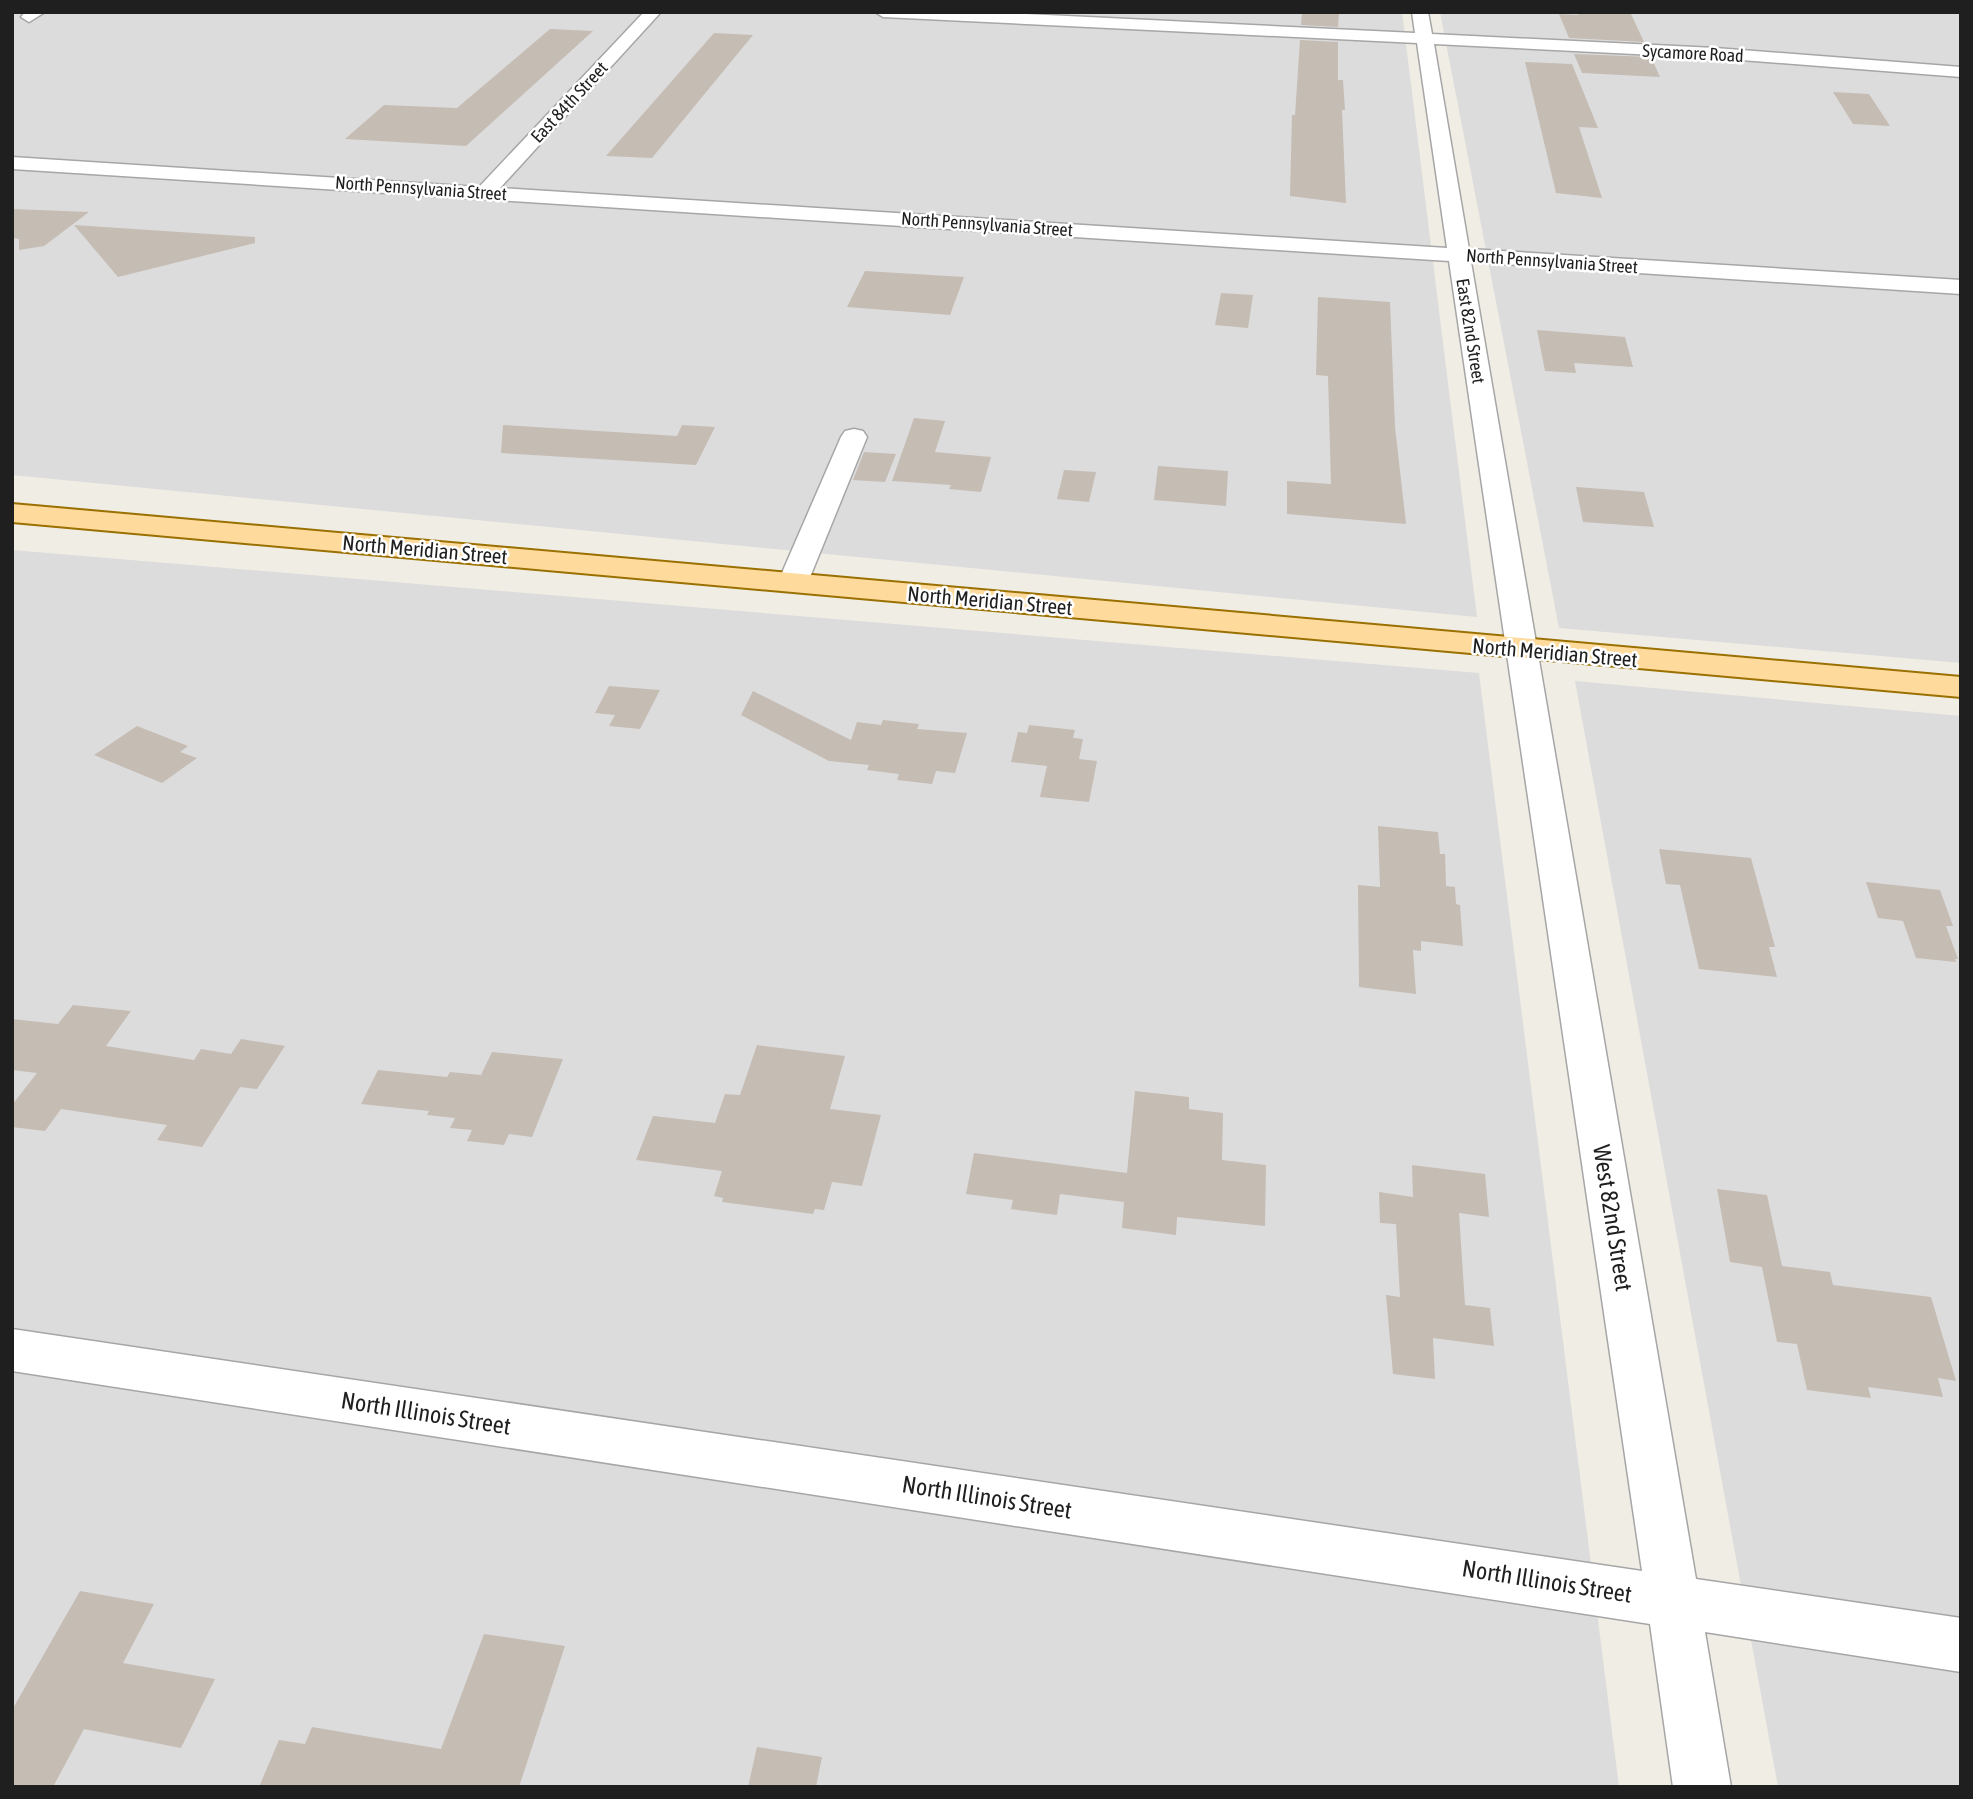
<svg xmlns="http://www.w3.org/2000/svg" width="1973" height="1799" viewBox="0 0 1973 1799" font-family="'Asap Condensed',sans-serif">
	<rect width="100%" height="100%" fill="#f0ede5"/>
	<path fill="#dddcdc" d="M 12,12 L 1402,12 L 1477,617 L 12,475 Z
		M 1440,12 L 1961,12 L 1961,663 L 1559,628 Z
		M 12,550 L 1479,673 L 1619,1787 L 12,1787 Z
		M 1575,681 L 1961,716 L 1961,1787 L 1778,1787 Z"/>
	<path fill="#c5bcb4" d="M 1302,12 L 1339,12 L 1338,27 L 1301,25 Z
		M 1577,12 L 1631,14 L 1644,42 L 1569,38 L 1559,14 L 1578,15 Z
		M 550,29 L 593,31 L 466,146 L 345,139 L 384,105 L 457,108 Z
		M 714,33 L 753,35 L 652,158 L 606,156 Z
		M 1300,40 L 1338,42 L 1338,80 L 1343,80 L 1345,110 L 1342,110 L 1346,203 L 1290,196 L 1292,115 L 1295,115 Z
		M 1574,54 L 1651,57 L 1660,77 L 1582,73 Z
		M 1525,62 L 1572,64 L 1598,128 L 1579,127 L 1602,198 L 1556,193 Z
		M 1833,92 L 1869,94 L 1890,126 L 1853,124 Z
		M 12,209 L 89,212 L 44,246 L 19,250 L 19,239 L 12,238 Z
		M 74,225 L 255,237 L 255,243 L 118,277 Z
		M 865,271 L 964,277 L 950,315 L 847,307 Z
		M 1221,293 L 1253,295 L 1248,328 L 1215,325 Z
		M 1318,297 L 1390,302 L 1395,427 L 1406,524 L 1287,514 L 1287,481 L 1331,484 L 1328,376 L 1316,375 Z
		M 1537,330 L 1625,337 L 1633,367 L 1574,363 L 1576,373 L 1545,371 Z
		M 914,418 L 945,421 L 935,452 L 991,457 L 981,492 L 949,489 L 951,485 L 892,481 Z
		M 503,425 L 677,436 L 682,425 L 715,427 L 696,465 L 501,453 Z
		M 864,452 L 896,454 L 885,482 L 853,480 Z
		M 1158,466 L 1228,471 L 1226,506 L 1154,500 Z
		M 1064,470 L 1096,472 L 1089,502 L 1057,499 Z
		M 1576,487 L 1644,492 L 1654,527 L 1583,522 Z
		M 609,686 L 660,690 L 640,729 L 609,726 L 615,715 L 595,713 Z
		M 753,691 L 851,740 L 857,722 L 881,725 L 883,720 L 919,724 L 917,729 L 967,733 L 955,773 L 936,771 L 932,784 L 897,780 L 899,774 L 867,770 L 869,765 L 829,761 L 741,715 Z
		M 1029,725 L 1075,730 L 1073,738 L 1083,739 L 1079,759 L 1097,761 L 1089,802 L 1040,797 L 1047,766 L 1011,762 L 1018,732 L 1027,733 Z
		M 137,726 L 188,746 L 180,752 L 197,758 L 162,783 L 94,755 Z
		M 1378,826 L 1438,832 L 1440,854 L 1445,854 L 1446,886 L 1455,887 L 1456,904 L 1460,905 L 1463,946 L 1421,941 L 1421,951 L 1413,950 L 1416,994 L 1359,987 L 1358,885 L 1380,887 Z
		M 1659,849 L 1751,858 L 1775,947 L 1769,947 L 1777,977 L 1699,969 L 1680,885 L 1666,884 Z
		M 1866,882 L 1940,890 L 1953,926 L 1946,926 L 1958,959 L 1955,959 L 1956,962 L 1916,958 L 1903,921 L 1878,918 Z
		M 73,1005 L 131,1011 L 106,1046 L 194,1060 L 201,1049 L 231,1054 L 241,1039 L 285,1046 L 257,1089 L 240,1087 L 202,1147 L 157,1140 L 167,1125 L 61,1109 L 45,1131 L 12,1127 L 12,1105 L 37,1073 L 12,1070 L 12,1019 L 58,1024 Z
		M 757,1045 L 845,1056 L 830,1109 L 881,1115 L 862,1186 L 832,1182 L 824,1210 L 815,1209 L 813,1214 L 722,1202 L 723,1198 L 714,1196 L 722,1171 L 636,1160 L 653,1116 L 715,1123 L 725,1094 L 740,1095 Z
		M 492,1052 L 563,1059 L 532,1137 L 509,1134 L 504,1145 L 467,1141 L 472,1130 L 450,1128 L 455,1118 L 427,1115 L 429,1111 L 361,1104 L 378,1070 L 447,1077 L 450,1072 L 481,1075 Z
		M 1135,1091 L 1189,1097 L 1189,1109 L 1223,1113 L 1222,1160 L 1266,1165 L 1265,1226 L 1177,1217 L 1176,1235 L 1122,1228 L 1124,1202 L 1060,1194 L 1057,1215 L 1011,1209 L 1013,1200 L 966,1194 L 974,1153 L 1127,1173 Z
		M 1412,1165 L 1485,1174 L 1489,1217 L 1459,1213 L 1465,1305 L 1490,1308 L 1494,1346 L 1433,1338 L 1435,1379 L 1393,1374 L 1386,1295 L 1400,1297 L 1396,1224 L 1380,1223 L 1379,1192 L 1413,1197 Z
		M 1717,1189 L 1767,1195 L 1782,1266 L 1830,1272 L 1833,1285 L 1931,1297 L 1956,1381 L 1938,1378 L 1943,1397 L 1868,1387 L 1871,1398 L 1807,1390 L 1797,1344 L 1777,1342 L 1762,1267 L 1730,1262 Z
		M 80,1591 L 154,1604 L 123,1663 L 215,1679 L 181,1748 L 84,1729 L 53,1787 L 12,1787 L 12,1710 Z
		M 484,1634 L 565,1646 L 519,1787 L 259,1787 L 279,1740 L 305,1744 L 312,1727 L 441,1749 Z
		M 757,1747 L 822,1757 L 816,1787 L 748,1787 Z"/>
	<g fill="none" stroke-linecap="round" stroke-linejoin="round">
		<defs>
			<path id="minor" d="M 25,12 L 45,12 L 29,22 L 21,17 Z
				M 644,12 L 661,12 L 500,188 L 1447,248 L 1417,43 L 883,17 L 875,12 L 987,12 L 1415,33 L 1412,12 L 1428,12 L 1432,34 L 1715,48 L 1961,67 L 1961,77 L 1715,58 L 1434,44 L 1469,249 L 1961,280 L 1961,294 L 1471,262 L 1696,1579 L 1961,1618 L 1961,1672 L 1705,1632 L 1731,1787 L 1673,1787 L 1650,1624 L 12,1371 L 12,1329 L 1642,1571 L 1449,261 L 12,169 L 12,157 L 479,187 Z
				M 854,429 L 863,431 L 867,437 L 808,582 L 803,588 L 793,591 L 783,588 L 778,582 L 841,437 L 845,431 Z"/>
			<path id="major" d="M 12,504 L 1961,677 L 1961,697 L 12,522 Z"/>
		</defs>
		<use href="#minor" stroke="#a6a6a6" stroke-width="3"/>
		<use href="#major" stroke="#9a7000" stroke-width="4"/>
		<use href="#minor" fill="#fff" fill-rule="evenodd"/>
		<use href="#major" fill="#feda9c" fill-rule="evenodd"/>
	</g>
	<g text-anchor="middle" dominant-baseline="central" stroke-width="5" stroke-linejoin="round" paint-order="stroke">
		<g font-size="18" fill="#1f1f1f" stroke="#fff">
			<text transform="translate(1693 53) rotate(3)">Sycamore Road</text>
			<text transform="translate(569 102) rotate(-47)">East 84th Street</text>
			<text transform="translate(421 188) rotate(4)">North Pennsylvania Street</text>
			<text transform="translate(987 224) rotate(4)">North Pennsylvania Street</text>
			<text transform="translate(1552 261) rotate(4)">North Pennsylvania Street</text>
			<text transform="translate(1471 331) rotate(81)">East 82nd Street</text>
		</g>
		<g font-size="21" fill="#1f1f1f" stroke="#fff">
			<text transform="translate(425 549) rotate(5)">North Meridian Street</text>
			<text transform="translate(990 600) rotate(5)">North Meridian Street</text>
			<text transform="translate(1555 652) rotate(5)">North Meridian Street</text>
		</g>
		<g font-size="24" fill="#1f1f1f" stroke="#fff">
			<text transform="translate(1613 1218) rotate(81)">West 82nd Street</text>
			<text transform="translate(426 1413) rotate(9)">North Illinois Street</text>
			<text transform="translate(987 1497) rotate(9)">North Illinois Street</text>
			<text transform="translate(1547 1581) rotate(9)">North Illinois Street</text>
		</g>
	</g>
	<rect width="1973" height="1799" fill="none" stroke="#1f1f1f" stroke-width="28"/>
</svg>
